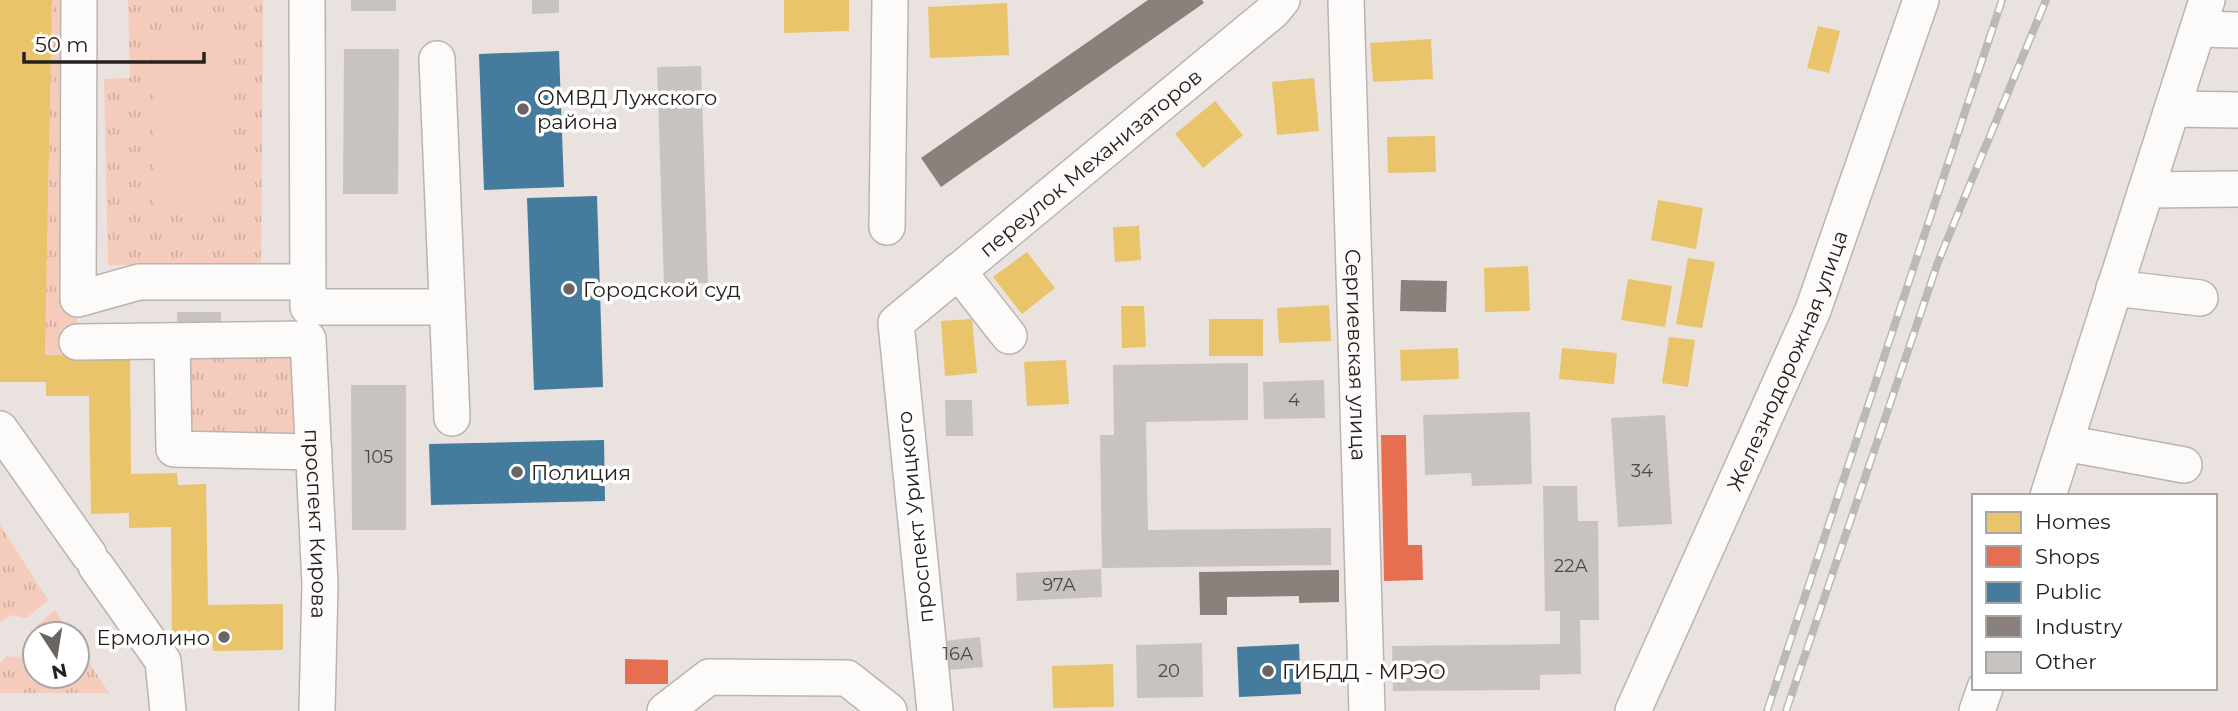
<svg xmlns="http://www.w3.org/2000/svg" width="2238" height="711" viewBox="0 0 2238 711" font-family="Montserrat,sans-serif">
	<defs>
		<pattern id="grass-tufts" width="24" height="20" patternUnits="userSpaceOnUse" patternTransform="scale(1.75)"><rect width="24" height="20" fill="#f5cbbb"/><path d="M3 7l-1-3M5 7V3M7 7l1-3M15 17l-1-3M17 17v-4M19 17l1-3" fill="none" stroke="#d2aea0"/></pattern>
	</defs>
	<rect width="100%" height="100%" fill="#eae2df"/>
	<path fill="url(#grass-tufts)" d="M 52,0 L 79,0 L 77,342 L 88,354 L 45,355 Z
		M 128,0 L 263,0 L 261,265 L 108,265 L 104,79 L 130,78 Z
		M 308,339 L 314,452 L 174,449 L 172,341 Z
		M 0,525 L 48,600 L 27,618 L 12,615 L 0,622 Z
		M 55,610 L 71,634 L 37,634 L 35,627 Z
		M 77,644 L 109,693 L 0,693 L 0,663 L 7,656 L 20,658 L 35,648 L 35,676 L 77,676 Z"/>
	<path fill="#f5cbbb" d="M 155,40 L 234,40 L 234,210 L 155,210 Z"/>
	<path fill="#e9c46a" d="M 0,0 L 52,0 L 45,355 L 130,354 L 131,474 L 177,473 L 178,485 L 206,484 L 208,605 L 283,604 L 283,650 L 213,651 L 212,635 L 172,635 L 171,527 L 129,528 L 129,513 L 91,514 L 89,396 L 46,396 L 46,382 L 0,382 Z
		M 784,0 L 849,0 L 849,31 L 784,33 Z
		M 1007,3 L 1009,55 L 930,58 L 928,7 Z
		M 1818,26 L 1840,31 L 1829,73 L 1807,68 Z
		M 1431,39 L 1433,79 L 1373,82 L 1370,43 Z
		M 1314,78 L 1319,131 L 1277,135 L 1272,82 Z
		M 1215,101 L 1243,135 L 1203,168 L 1175,134 Z
		M 1435,136 L 1436,172 L 1388,173 L 1387,137 Z
		M 1658,200 L 1703,208 L 1696,249 L 1651,240 Z
		M 1139,226 L 1141,260 L 1115,262 L 1113,227 Z
		M 1027,252 L 1055,288 L 1022,314 L 993,277 Z
		M 1688,258 L 1715,262 L 1702,328 L 1676,324 Z
		M 1528,266 L 1530,311 L 1485,312 L 1484,268 Z
		M 1628,279 L 1672,286 L 1665,327 L 1621,320 Z
		M 1329,305 L 1331,341 L 1279,343 L 1277,308 Z
		M 1121,306 L 1144,306 L 1146,347 L 1122,348 Z
		M 972,319 L 977,373 L 945,376 L 941,321 Z
		M 1209,319 L 1263,319 L 1263,356 L 1209,356 Z
		M 1669,337 L 1695,340 L 1688,387 L 1662,383 Z
		M 1458,348 L 1459,379 L 1401,381 L 1400,350 Z
		M 1562,348 L 1617,353 L 1614,384 L 1559,379 Z
		M 1066,360 L 1069,404 L 1027,406 L 1024,362 Z
		M 1113,664 L 1114,707 L 1053,708 L 1052,666 Z"/>
	<path fill="#e76f51" d="M 1381,435 L 1406,435 L 1408,545 L 1422,545 L 1423,580 L 1384,581 Z
		M 625,659 L 668,660 L 668,684 L 625,684 Z"/>
	<path fill="#457b9d" d="M 559,51 L 564,187 L 484,190 L 479,54 Z
		M 597,196 L 603,387 L 534,390 L 527,198 Z
		M 604,440 L 605,501 L 431,505 L 429,444 Z
		M 1299,644 L 1301,694 L 1239,697 L 1237,647 Z"/>
	<path fill="#8a817c" d="M 1148,0 L 1202,0 L 1204,3 L 941,187 L 921,158 Z
		M 1401,280 L 1447,281 L 1446,312 L 1400,311 Z
		M 1339,570 L 1339,602 L 1299,603 L 1299,596 L 1227,597 L 1227,615 L 1200,615 L 1199,572 Z"/>
	<path fill="#c9c3c0" d="M 351,0 L 396,0 L 396,11 L 351,11 Z
		M 532,0 L 559,0 L 559,13 L 532,14 Z
		M 344,49 L 399,49 L 398,194 L 343,194 Z
		M 701,66 L 708,283 L 664,284 L 657,67 Z
		M 177,312 L 221,312 L 221,338 L 178,339 Z
		M 1248,363 L 1248,420 L 1146,422 L 1148,530 L 1331,528 L 1331,565 L 1102,568 L 1100,435 L 1114,435 L 1113,365 Z
		M 1324,380 L 1325,418 L 1264,419 L 1263,382 Z
		M 351,385 L 406,385 L 406,530 L 352,530 Z
		M 945,400 L 972,400 L 973,436 L 946,436 Z
		M 1530,412 L 1532,484 L 1472,486 L 1471,473 L 1425,475 L 1423,415 Z
		M 1665,415 L 1672,524 L 1618,527 L 1611,418 Z
		M 1543,486 L 1577,486 L 1578,521 L 1598,521 L 1599,620 L 1580,620 L 1581,674 L 1540,675 L 1540,690 L 1393,691 L 1392,646 L 1560,644 L 1560,611 L 1545,611 Z
		M 1101,569 L 1102,597 L 1017,601 L 1016,573 Z
		M 980,637 L 983,667 L 937,671 L 934,642 Z
		M 1202,643 L 1203,697 L 1137,698 L 1136,645 Z"/>
	<g fill="none" stroke-linecap="round" stroke-linejoin="round">
		<defs>
			<g id="minor">
				<path d="M 79,0 L 78,299 L 139,282 L 307,282"/>
				<path d="M 307,0 L 308,307 L 447,307"/>
				<path id="s1" d="M 1346,0 L 1367,711"/>
				<path d="M 2198,29 L 2238,30"/>
				<path d="M 437,59 L 452,418"/>
				<path d="M 2172,109 L 2238,110"/>
				<path d="M 2146,190 L 2238,189"/>
				<path d="M 887,227 L 890,0"/>
				<path d="M 958,271 L 1009,336"/>
				<path d="M 2114,288 L 2200,298"/>
				<path d="M 172,341 L 174,449 L 314,452"/>
				<path id="s2" d="M 77,342 L 308,339 L 320,584 L 317,711"/>
				<path d="M 0,429 L 89,555"/>
				<path d="M 2065,443 L 2184,465"/>
				<path d="M 2048,496 L 2207,0"/>
				<path d="M 96,566 L 163,661 L 168,711"/>
				<path d="M 665,711 L 709,677 L 847,678 L 889,711"/>
				<path id="s3" d="M 935,711 L 896,323 L 1273,11 L 1282,0"/>
				<path id="s4" d="M 1633,711 L 1813,310 L 1921,0"/>
				<path d="M 1977,711 L 1985,688"/>
			</g>
		</defs>
		<use href="#minor" stroke="#bab4b1" stroke-width="38"/>
		<use href="#minor" stroke="#fcfbfa" stroke-width="35"/>
		<defs>
			<path id="rail" d="M 1767,711 L 2002,0
				M 1786,711 L 1938,262 L 2046,0"/>
		</defs>
		<use href="#rail" stroke="#bbb9b8" stroke-width="8"/>
		<use href="#rail" stroke="#fff" stroke-width="5" stroke-dasharray="16" stroke-linecap="butt"/>
	</g>
	<g fill="#6b6462" stroke="#fff" stroke-width="2.5">
		<circle cx="523" cy="109" r="7"/>
		<circle cx="569" cy="289" r="7"/>
		<circle cx="517" cy="472" r="7"/>
		<circle cx="224" cy="637" r="7"/>
		<circle cx="1268" cy="671" r="7"/>
	</g>
	<g text-anchor="middle" dominant-baseline="central" stroke-width="7" stroke-linejoin="round" paint-order="stroke">
		<g font-size="18" fill="#4f4946">
			<text x="1294" y="400">4</text>
			<text x="379" y="457">105</text>
			<text x="1642" y="471">34</text>
			<text x="1571" y="566">22А</text>
			<text x="1059" y="585">97А</text>
			<text x="958" y="654">16А</text>
			<text x="1169" y="671">20</text>
		</g>
		<g font-size="21" fill="#26201e" stroke="#fff" text-anchor="start">
			<text x="537" y="97">ОМВД Лужского<tspan x="537" dy="24">района</tspan></text>
			<text x="583" y="289">Городской суд</text>
			<text x="531" y="472">Полиция</text>
			<text x="210" y="637" text-anchor="end">Ермолино</text>
			<text x="1282" y="671">ГИБДД - МРЭО</text>
		</g>
		<g font-size="21" fill="#26201e" stroke="#fff">
			<text stroke="none"><textPath href="#s3" startOffset="642">переулок Механизаторов</textPath></text>
			<text stroke="none"><textPath href="#s1" startOffset="355">Сергиевская улица</textPath></text>
			<text stroke="none"><textPath href="#s4" startOffset="383">Железнодорожная улица</textPath></text>
			<text transform="translate(915 517) rotate(-96)">проспект Урицкого</text>
			<text stroke="none"><textPath href="#s2" startOffset="416">проспект Кирова</textPath></text>
		</g>
	</g>
	<rect x="1972" y="494" width="245" height="196" fill="#ffffff" stroke="#a8a6a5" stroke-width="2"/>
	<rect x="1986" y="512" width="35" height="21" fill="#e9c46a" stroke="#a8a6a5" stroke-width="2"/>
	<text x="2035" y="529" font-size="21" fill="#26201e">Homes</text>
	<rect x="1986" y="546" width="35" height="21" fill="#e76f51" stroke="#a8a6a5" stroke-width="2"/>
	<text x="2035" y="564" font-size="21" fill="#26201e">Shops</text>
	<rect x="1986" y="582" width="35" height="21" fill="#457b9d" stroke="#a8a6a5" stroke-width="2"/>
	<text x="2035" y="599" font-size="21" fill="#26201e">Public</text>
	<rect x="1986" y="616" width="35" height="21" fill="#8a817c" stroke="#a8a6a5" stroke-width="2"/>
	<text x="2035" y="634" font-size="21" fill="#26201e">Industry</text>
	<rect x="1986" y="652" width="35" height="21" fill="#c9c3c0" stroke="#a8a6a5" stroke-width="2"/>
	<text x="2035" y="669" font-size="21" fill="#26201e">Other</text>
	<g transform="translate(56 655) rotate(168)"><circle r="33" fill="#ffffff" stroke="#a8a6a5" stroke-width="2"/>
	<path d="M0-5L12 26L0 18L-12 26Z" fill="#6b6462"/>
	<text y="-10" font-size="19" font-weight="bold" text-anchor="middle" fill="#26201e">N</text>
	</g>
	<path d="M24 52v10h180v-10" fill="none" stroke="#26201e" stroke-width="3.5"/>
	<text x="35" y="52" font-size="21" fill="#26201e" stroke="#ffffff" stroke-width="5" paint-order="stroke">50 m</text>
</svg>
